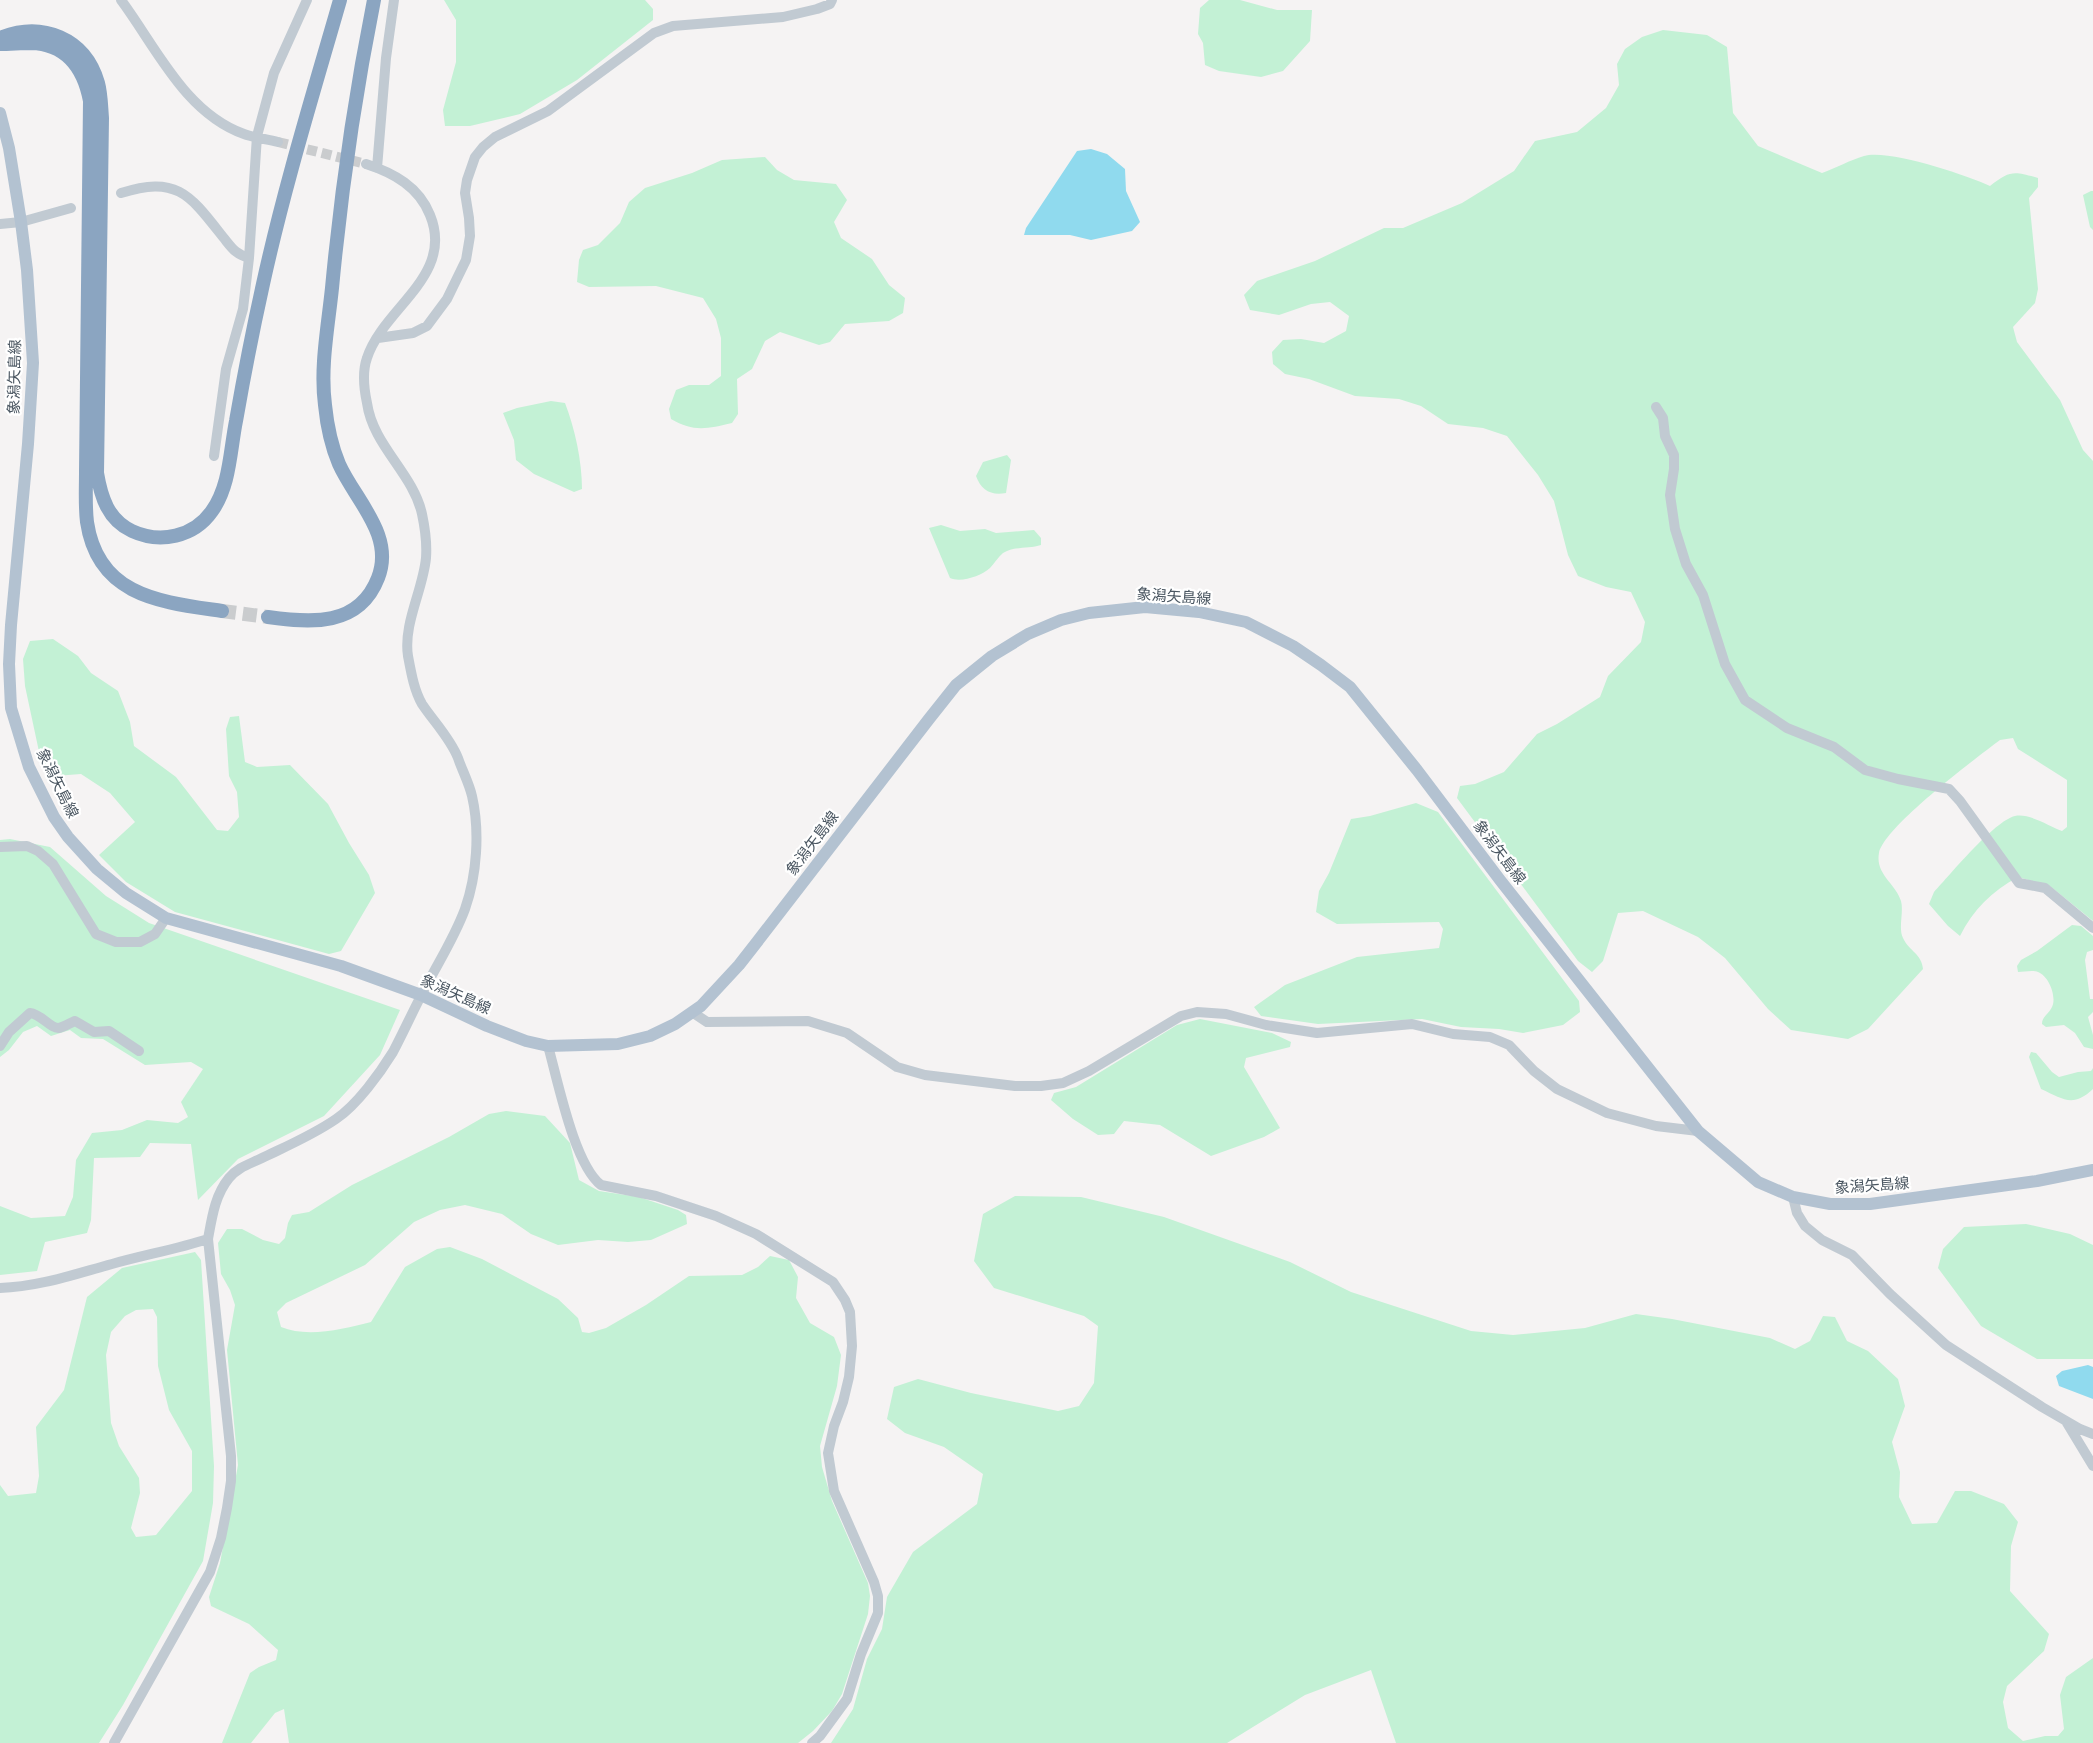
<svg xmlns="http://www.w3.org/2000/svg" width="2093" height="1743" viewBox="0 0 2093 1743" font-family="'Archivo Narrow','Noto Sans JP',sans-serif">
	<rect width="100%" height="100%" fill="#f5f3f3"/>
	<path fill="#c3f1d5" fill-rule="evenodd" d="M 444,0 L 645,0 L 653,9 L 653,20 L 577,80 L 520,114 L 470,126 L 445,126 L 443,110 L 456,62 L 456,20 Z
		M 1209,0 L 1240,0 L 1277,10 L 1312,10 L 1310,41 L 1283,71 L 1261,77 L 1219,71 L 1205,65 L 1203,43 L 1198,34 L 1200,8 Z
		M 1663,30 L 1707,35 L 1727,47 L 1733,113 L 1758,146 L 1822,173 C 1836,168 1850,160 1864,156 C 1889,149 1966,175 1990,186 C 2010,170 2014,171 2038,178 L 2038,187 L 2029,198 L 2038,289 L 2035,303 L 2013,327 L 2017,342 L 2060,400 L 2083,450 L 2093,461 L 2093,921 L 2050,886 L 2018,877 C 1992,891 1973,910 1960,936 L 1948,926 L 1929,904 L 1934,892 C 1950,875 1994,821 2015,816 C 2029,813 2049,826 2062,831 L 2067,827 L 2067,780 L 2018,749 L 2013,738 L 2000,740 C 1976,758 1884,827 1879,853 C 1875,874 1896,884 1901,901 C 1904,912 1898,928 1903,938 C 1909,951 1922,954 1923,969 L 1868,1029 L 1848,1039 L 1791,1030 L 1768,1009 L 1725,958 L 1698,937 L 1643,911 L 1618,913 L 1603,961 L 1592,972 L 1578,961 L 1457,798 L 1460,786 L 1475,784 L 1504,772 L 1537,734 L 1557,724 L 1600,697 L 1608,676 L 1641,642 L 1645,622 L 1631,592 L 1606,587 L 1578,576 L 1568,555 L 1554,501 L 1538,475 L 1507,436 L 1483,428 L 1448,424 L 1421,406 L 1399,399 L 1355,396 L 1309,379 L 1285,374 L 1273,364 L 1272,352 L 1283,340 L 1301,339 L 1324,343 L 1346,331 L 1349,316 L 1330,302 L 1311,304 L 1279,315 L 1250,310 L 1244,295 L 1257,281 L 1315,261 L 1384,228 L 1403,228 L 1462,203 L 1514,171 L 1535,141 L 1577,132 L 1606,108 L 1619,85 L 1617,64 L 1625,49 L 1642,37 Z
		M 765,157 L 777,170 L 794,180 L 836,184 L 847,200 L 834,222 L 841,238 L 872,259 L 889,285 L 905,298 L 903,313 L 889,321 L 845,324 L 830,342 L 819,345 L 780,332 L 765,341 L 752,369 L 737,379 L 738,414 L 732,423 C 707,429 693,432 671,419 L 669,409 L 676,390 L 689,385 L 709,385 L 721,376 L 721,338 L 716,319 L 703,298 L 656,286 L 589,287 L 577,282 L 579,260 L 583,250 L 598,245 L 620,223 L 629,202 L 645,188 L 692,173 L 722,160 Z
		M 2091,191 L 2093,191 L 2093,230 L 2090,227 L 2083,195 Z
		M 551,401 L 565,403 C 575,429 582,461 582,489 L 574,492 L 534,474 L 516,460 L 514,440 L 503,413 L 517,408 Z
		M 1007,455 L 1011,460 L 1006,493 C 991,496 981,490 976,476 L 983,462 Z
		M 941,525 L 960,531 L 985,529 L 996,533 L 1034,530 L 1041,538 L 1041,545 C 1029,549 1014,546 1003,553 C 998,557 994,564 990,568 C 981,576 961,583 950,578 L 929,528 Z
		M 53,639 L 78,656 L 91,673 L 118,691 L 130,722 L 134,746 L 176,777 L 217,830 L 228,831 L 239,817 L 237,792 L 229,776 L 226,729 L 230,717 L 239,716 L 245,762 L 257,767 L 290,765 L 328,804 L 349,843 L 369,875 L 375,893 L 341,951 L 329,954 L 175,912 L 126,882 L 99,855 L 135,822 L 110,793 L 81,774 L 55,776 L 41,761 L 25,686 L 23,659 L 30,641 Z
		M 1416,803 L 1438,812 L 1579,1001 L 1580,1012 L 1563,1025 L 1523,1033 L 1499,1029 L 1461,1027 L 1422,1019 L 1318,1024 L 1261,1016 L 1254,1007 L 1285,985 L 1357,957 L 1439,948 L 1443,929 L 1439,922 L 1337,924 L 1316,912 L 1319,891 L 1329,873 L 1351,819 L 1370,816 Z
		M 10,839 L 50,847 L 106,896 L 149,923 L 400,1010 L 380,1055 L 324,1116 L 238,1159 L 198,1200 L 191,1144 L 150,1143 L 140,1157 L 94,1158 L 91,1220 L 87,1233 L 45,1242 L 37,1271 L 0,1275 L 0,1206 L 31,1218 L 65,1216 L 73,1197 L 76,1160 L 92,1133 L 122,1130 L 147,1120 L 178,1123 L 188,1117 L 181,1102 L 203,1069 L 191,1062 L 145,1065 L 103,1039 L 81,1038 L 70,1030 L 51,1036 L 37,1026 L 23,1032 L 9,1050 L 0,1057 L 0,840 Z
		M 2072,925 L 2081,926 L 2093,936 L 2093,950 L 2087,952 L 2085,960 L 2090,999 L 2093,999 L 2093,1012 L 2088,1017 L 2093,1035 L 2093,1049 L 2084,1047 L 2075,1033 L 2064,1025 L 2046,1027 L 2042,1024 C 2042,1016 2049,1014 2052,1007 C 2057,997 2049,976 2038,972 C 2033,970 2024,972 2018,972 L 2017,966 L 2021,960 L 2037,951 Z
		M 1200,1019 L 1272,1033 L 1291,1042 L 1290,1047 L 1246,1058 L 1244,1067 L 1280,1128 L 1264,1137 L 1211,1156 L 1160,1125 L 1124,1121 L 1114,1134 L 1098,1135 L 1073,1119 L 1051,1100 L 1054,1093 L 1076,1087 L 1177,1025 Z
		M 2031,1052 L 2036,1053 L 2052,1072 L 2059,1077 L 2078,1072 L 2091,1071 L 2093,1068 L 2093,1089 C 2073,1108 2063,1099 2041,1089 L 2029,1057 Z
		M 506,1111 L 545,1116 L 570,1143 L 579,1180 L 599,1191 L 639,1197 L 678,1210 L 686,1215 L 687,1224 L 651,1240 L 628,1242 L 598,1240 L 558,1245 L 531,1234 L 502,1214 L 465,1205 L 440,1210 L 414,1222 L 365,1265 L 286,1303 L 277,1312 L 281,1327 C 307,1338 344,1329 371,1322 L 405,1267 L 437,1249 L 450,1247 L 482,1259 L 558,1299 L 578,1318 L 582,1332 L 589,1333 L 606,1328 L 646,1305 L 689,1276 L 742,1275 L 758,1267 L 770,1256 L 789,1260 L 798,1277 L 796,1298 L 810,1323 L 834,1337 L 841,1355 L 837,1386 L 820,1446 L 822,1467 L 832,1501 L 868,1583 L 870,1596 L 868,1614 L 842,1694 L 832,1711 L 813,1731 L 798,1743 L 289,1743 L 284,1709 L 275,1713 L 251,1743 L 222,1743 L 250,1673 L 259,1667 L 276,1660 L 278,1650 L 249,1624 L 211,1606 L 209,1597 L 220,1563 L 238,1465 L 227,1350 L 235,1305 L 230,1290 L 221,1274 L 218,1243 L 227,1229 L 242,1229 L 263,1240 L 279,1244 L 285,1238 L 288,1223 L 292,1215 L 309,1212 L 352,1185 L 449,1137 L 489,1114 Z
		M 1015,1196 L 1081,1197 L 1164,1217 L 1290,1262 L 1351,1292 L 1471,1331 L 1513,1335 L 1585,1328 L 1636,1314 L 1672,1319 L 1770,1338 L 1795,1349 L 1810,1341 L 1823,1316 L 1835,1317 L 1847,1341 L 1868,1351 L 1898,1379 L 1905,1406 L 1892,1442 L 1900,1472 L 1899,1497 L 1912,1524 L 1937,1523 L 1955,1491 L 1971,1491 L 2004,1504 L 2018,1522 L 2011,1546 L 2010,1591 L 2049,1634 L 2044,1651 L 2007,1686 L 2003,1702 L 2008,1728 L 2023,1741 L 2045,1736 L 2058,1736 L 2064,1729 L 2060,1695 L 2066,1677 L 2093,1658 L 2093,1743 L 1396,1743 L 1371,1670 L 1305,1695 L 1227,1743 L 831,1743 L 853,1709 L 867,1659 L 882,1629 L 887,1597 L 913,1552 L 977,1504 L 983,1474 L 944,1447 L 905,1433 L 887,1419 L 894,1387 L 918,1379 L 971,1393 L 1058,1411 L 1079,1406 L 1094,1383 L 1098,1326 L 1084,1316 L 994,1288 L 974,1261 L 983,1214 Z
		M 2026,1224 L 2070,1234 L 2093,1245 L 2093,1359 L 2037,1359 L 1981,1326 L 1938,1268 L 1943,1249 L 1964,1227 Z
		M 195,1252 L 201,1260 L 214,1466 L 213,1503 L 203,1561 L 123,1705 L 99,1743 L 0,1743 L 0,1485 L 8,1496 L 36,1493 L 39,1476 L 36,1427 L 64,1390 L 87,1297 L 122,1268 ZM 153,1309 L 157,1317 L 158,1366 L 169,1410 L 192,1451 L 192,1491 L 156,1535 L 136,1537 L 131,1528 L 140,1493 L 139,1478 L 119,1446 L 111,1423 L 106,1355 L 111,1332 L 125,1316 L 136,1310 Z"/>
	<path fill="#90daee" d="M 1091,149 L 1107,154 L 1125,169 L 1126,191 L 1140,222 L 1132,231 L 1091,240 L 1070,235 L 1024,235 L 1026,228 L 1077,151 Z
		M 2088,1365 L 2093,1367 L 2093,1399 L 2059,1386 L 2056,1376 L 2062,1371 Z"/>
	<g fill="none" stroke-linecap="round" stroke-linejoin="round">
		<path stroke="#caccce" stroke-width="10" stroke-dasharray="10 5" stroke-linecap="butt" d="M 278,142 L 366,164"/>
		<path stroke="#caccce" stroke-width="14" stroke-dasharray="14 7" stroke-linecap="butt" d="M 222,611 L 268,617"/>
		<path stroke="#c1cad2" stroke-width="10" d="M 121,0 C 156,47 185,113 244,134 C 255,138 267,139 278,142
			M 377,168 L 386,58 L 394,0
			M 121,193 C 177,175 190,195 223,237 C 232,248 235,254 249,258
			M 0,224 L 21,222 L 71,208
			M 378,338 L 413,333 L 427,326 L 447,299 L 466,260 L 470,236 L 469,218 L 465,193 L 467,180 L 475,157 L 483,147 L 495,137 L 548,111 L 654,33 L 673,26 L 783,17 L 817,9 L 830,4 L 832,0
			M 1656,407 L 1663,418 L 1665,436 L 1674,455 L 1674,469 L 1670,495 L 1675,529 L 1686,564 L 1703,595 L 1725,664 L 1745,700 L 1787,728 L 1834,747 L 1865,770 L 1898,779 L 1949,789 L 1960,801 L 2019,883 L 2045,888 L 2093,928
			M 214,456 L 226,369 L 243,309 L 249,258 L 257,136 L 274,73 L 307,0
			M 0,847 L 27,846 L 38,851 L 53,864 L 96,934 L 116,942 L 140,942 L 155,934 L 166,918
			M 692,1012 L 707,1022 L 808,1021 L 847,1033 L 897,1067 L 925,1075 L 1015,1086 L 1041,1086 L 1063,1083 L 1089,1071 L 1181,1016 L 1197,1012 L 1226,1014 L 1266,1025 L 1317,1033 L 1412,1024 L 1453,1034 L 1490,1037 L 1509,1045 L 1534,1071 L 1557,1089 L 1607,1113 L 1656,1126 L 1698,1131
			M 0,1046 L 9,1032 L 30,1013 C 41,1014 51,1029 59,1028 C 64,1027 70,1023 75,1021 L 94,1032 L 109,1031 L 139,1051
			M 548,1046 C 558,1081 574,1164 601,1185 L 656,1196 L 716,1216 L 756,1234 L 833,1282 L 845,1300 L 850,1312 L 852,1346 L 849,1377 L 843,1402 L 834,1426 L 828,1453 L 834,1491 L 874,1582 L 878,1596 L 878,1613 L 861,1654 L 847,1699 L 820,1736 L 812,1743
			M 1793,1197 L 1797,1213 L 1805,1226 L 1822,1240 L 1852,1255 L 1890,1294 L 1946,1345 L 2042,1407 L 2080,1429 L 2093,1434
			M 0,1288 C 38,1287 75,1274 112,1264 C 144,1255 177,1249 208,1239
			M 2067,1423 L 2093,1466
			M 114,1743 L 210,1572 L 221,1538 L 227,1508 L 231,1481 L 231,1456 L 208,1239 C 212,1217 215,1195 229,1178 C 238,1167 250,1164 262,1158 C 287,1146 313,1135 336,1119 C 357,1105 380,1073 393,1052 C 403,1033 412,1013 422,994 C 436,966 454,939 465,909 C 477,875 480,831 472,796 C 469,783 462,770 458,758 C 450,738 434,722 422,704 C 414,690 411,672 408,656 C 403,624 423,590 426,558 C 427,544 425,528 422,514 C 413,473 373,446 367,403 C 364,389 362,372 367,358 C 383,308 455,276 430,215 C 419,187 394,173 366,164"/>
		<path stroke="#b3c2d1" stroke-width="12" d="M 0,113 L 9,148 L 21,222 L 27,270 L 33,363 L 28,444 L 11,625 L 9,664 L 11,708 L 29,767 L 54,817 L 68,837 L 97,869 L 126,893 L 166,918 L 341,966 L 421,995 L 487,1026 L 526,1041 L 548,1046 L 618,1044 L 650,1036 L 675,1024 L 701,1006 L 739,965 L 757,942 L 929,719 L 956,685 L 992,656 L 1028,634 L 1061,620 L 1089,613 L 1145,607 L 1199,612 L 1246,622 L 1293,646 L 1321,665 L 1350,687 L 1417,770 L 1500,880 L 1698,1131 L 1758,1182 L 1793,1197 L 1830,1204 L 1870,1204 L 2037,1181 L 2093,1170"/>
		<path stroke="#8ba5c1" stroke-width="14" d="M 0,38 C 42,21 85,38 98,83 C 101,94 101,106 102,118 L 97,473 C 101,497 108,520 132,531 C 160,544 194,537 212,511 C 230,486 230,451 236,421 C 244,375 253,329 263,284 C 284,188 313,94 340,0
			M 0,44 C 10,44 21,43 31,43 C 67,44 84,69 90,101 L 86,472 C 86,489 85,506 87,522 C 98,597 162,602 222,611
			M 268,617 C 311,623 359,627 378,578 C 395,535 355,500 339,464 C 331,445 327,425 325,405 C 320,367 328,327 332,288 C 341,192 355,95 374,0"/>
	</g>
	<g text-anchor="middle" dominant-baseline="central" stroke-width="4.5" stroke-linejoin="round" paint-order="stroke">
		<g font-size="15" fill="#4a5661" stroke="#fff">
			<text transform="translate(14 377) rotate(-89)">象潟矢島線</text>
			<text transform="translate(1174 596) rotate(4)">象潟矢島線</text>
			<text transform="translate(58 783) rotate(64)">象潟矢島線</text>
			<text transform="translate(812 843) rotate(-53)">象潟矢島線</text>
			<text transform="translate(1500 852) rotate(53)">象潟矢島線</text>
			<text transform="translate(456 994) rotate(24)">象潟矢島線</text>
			<text transform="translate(1872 1185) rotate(-4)">象潟矢島線</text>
		</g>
	</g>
</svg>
